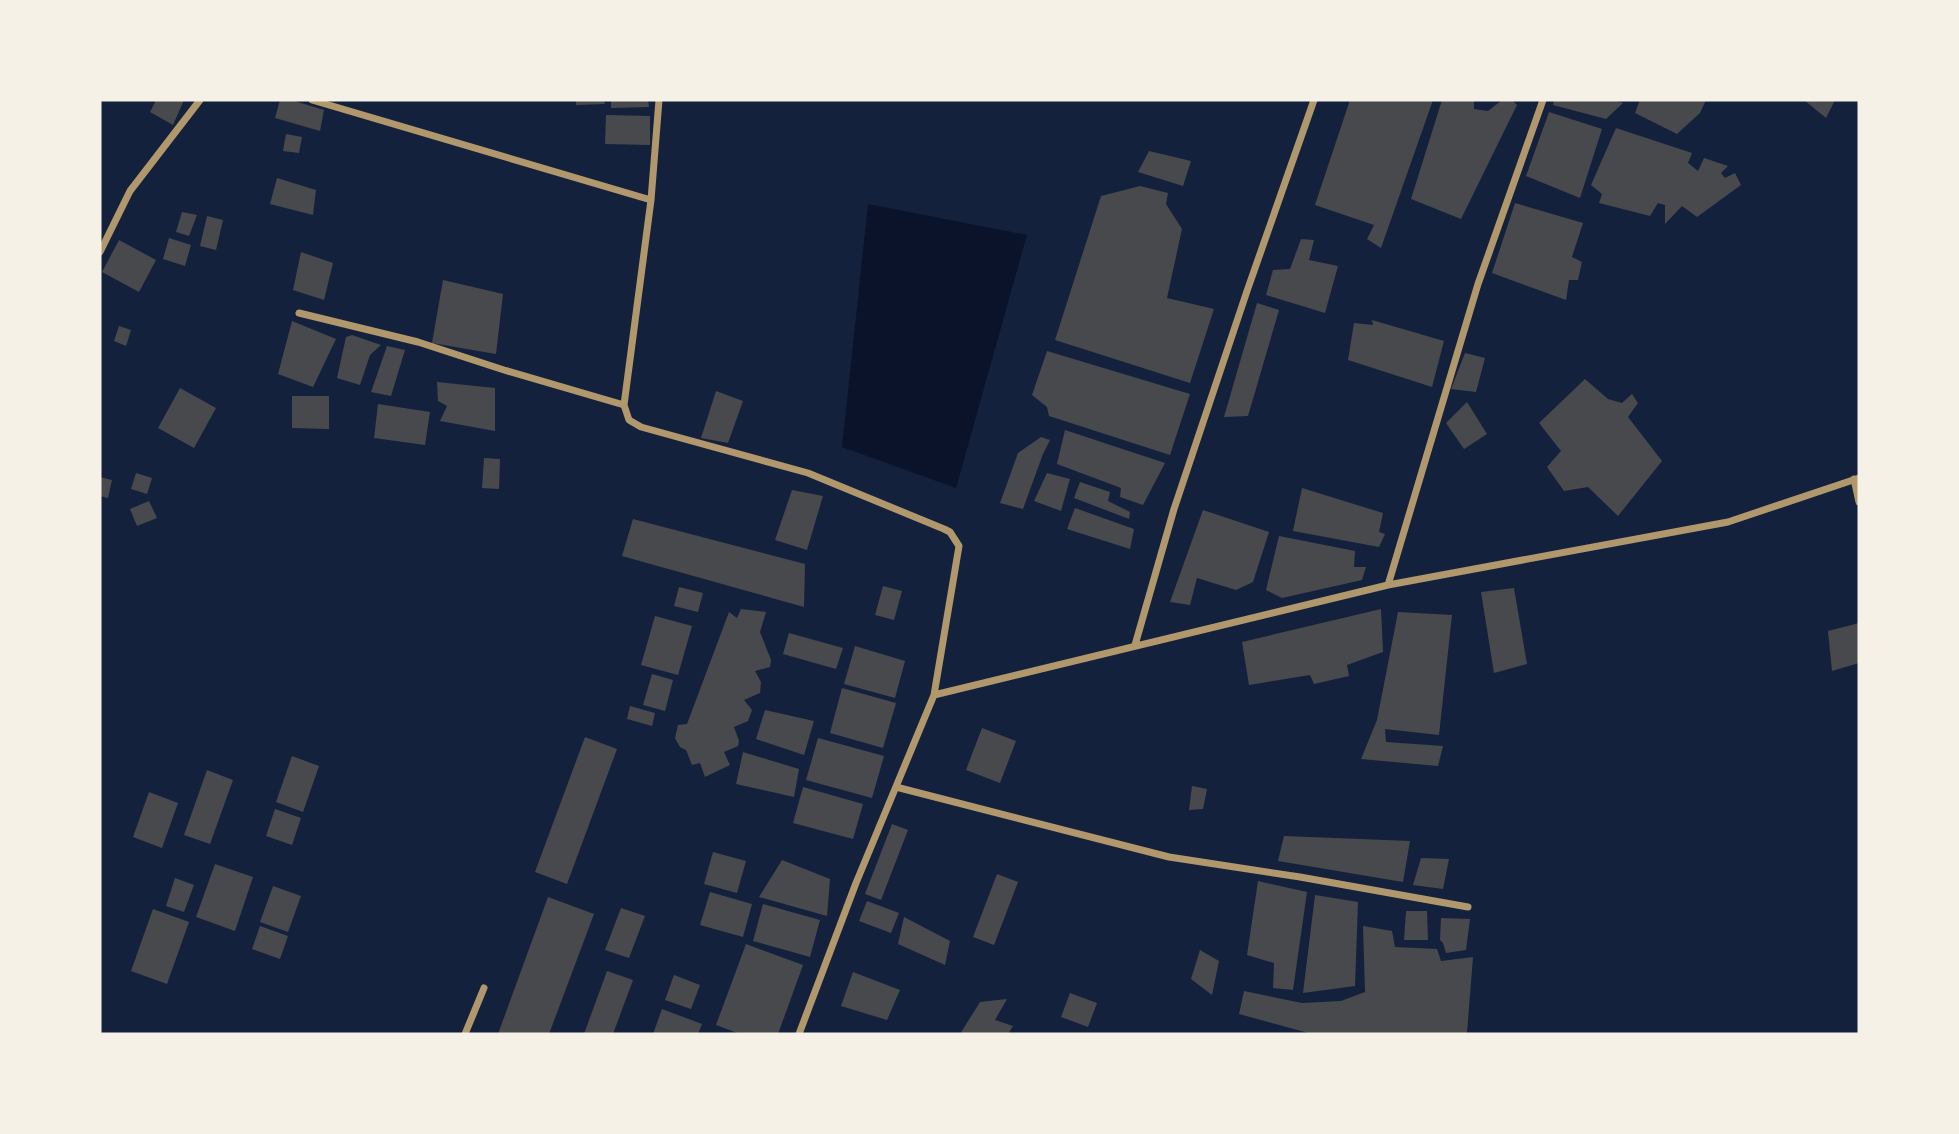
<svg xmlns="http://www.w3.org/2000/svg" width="1959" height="1134" viewBox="0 0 1959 1134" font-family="'Golos Text',sans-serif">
	<rect width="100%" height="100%" fill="#14213d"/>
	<path fill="#0b132b" d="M 868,204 L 1027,235 L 956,488 L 842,447 Z"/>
	<path fill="#48494c" d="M 156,100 L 184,100 L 173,125 L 150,112 Z
		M 280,100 L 291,100 L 324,110 L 320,131 L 275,118 Z
		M 576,100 L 604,100 L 605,104 L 576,105 Z
		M 611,100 L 648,100 L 649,107 L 611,108 Z
		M 1350,100 L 1433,100 L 1381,248 L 1367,239 L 1374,225 L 1315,205 Z
		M 1442,100 L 1474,100 L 1474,109 L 1488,111 L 1502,100 L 1512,100 L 1517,105 L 1461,219 L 1411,199 Z
		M 1554,100 L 1614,100 L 1623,103 L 1606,119 L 1553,105 Z
		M 1640,100 L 1706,100 L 1700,113 L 1677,134 L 1635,113 Z
		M 1804,100 L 1835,100 L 1826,118 Z
		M 1549,112 L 1602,129 L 1580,198 L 1526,176 Z
		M 606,115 L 650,116 L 650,145 L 605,144 Z
		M 1616,128 L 1692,153 L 1688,163 L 1698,171 L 1704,158 L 1728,166 L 1721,173 L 1725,178 L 1735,173 L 1741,185 L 1697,217 L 1682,206 L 1665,224 L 1665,205 L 1658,203 L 1650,216 L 1599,203 L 1602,194 L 1591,185 Z
		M 286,134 L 302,137 L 299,153 L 283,151 Z
		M 1149,151 L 1191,161 L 1183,186 L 1138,172 Z
		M 277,178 L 316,190 L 313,215 L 270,204 Z
		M 1140,186 L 1168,193 L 1166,204 L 1182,229 L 1167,298 L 1214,309 L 1190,383 L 1055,340 L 1101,196 Z
		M 1515,203 L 1583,223 L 1572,257 L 1582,262 L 1578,280 L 1569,280 L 1566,300 L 1492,273 Z
		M 182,212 L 197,215 L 189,236 L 176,232 Z
		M 207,216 L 223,220 L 216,250 L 200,246 Z
		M 169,238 L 191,245 L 185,266 L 163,259 Z
		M 1301,239 L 1314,240 L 1309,260 L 1338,266 L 1325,313 L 1266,295 L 1273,270 L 1290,269 Z
		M 119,240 L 156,260 L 139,292 L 102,272 Z
		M 301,252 L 333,263 L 324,300 L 293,290 Z
		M 443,280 L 503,294 L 496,354 L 432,343 Z
		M 1257,303 L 1279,310 L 1248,416 L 1224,417 Z
		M 1372,320 L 1444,341 L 1432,387 L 1348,360 L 1354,323 L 1373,325 Z
		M 292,321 L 336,339 L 313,387 L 278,374 Z
		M 119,326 L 131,330 L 126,346 L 114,341 Z
		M 352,335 L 381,345 L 370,355 L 360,385 L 337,378 L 346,337 Z
		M 387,346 L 405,350 L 391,396 L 371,392 Z
		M 1047,351 L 1190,394 L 1170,455 L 1049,416 L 1047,407 L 1032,395 Z
		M 1465,353 L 1485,358 L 1476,392 L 1451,389 Z
		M 1585,379 L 1608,399 L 1622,403 L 1632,394 L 1638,403 L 1628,417 L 1662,461 L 1618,516 L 1588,487 L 1564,491 L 1547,467 L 1561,451 L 1539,423 Z
		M 437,382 L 495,388 L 495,431 L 440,421 L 447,406 L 438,401 Z
		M 180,388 L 216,408 L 194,448 L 158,428 Z
		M 716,391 L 743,401 L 728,443 L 701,438 Z
		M 292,396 L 329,396 L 329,429 L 292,428 Z
		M 1467,402 L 1487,434 L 1464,449 L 1446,423 Z
		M 378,404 L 430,412 L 425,445 L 374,438 Z
		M 1065,430 L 1165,463 L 1143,505 L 1120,497 L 1121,488 L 1057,464 Z
		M 1041,437 L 1050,440 L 1043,454 L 1023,509 L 1000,503 L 1018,453 Z
		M 484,458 L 500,459 L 499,489 L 482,488 Z
		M 136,473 L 152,478 L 147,494 L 131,489 Z
		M 1047,473 L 1070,479 L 1061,511 L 1034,501 Z
		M 100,477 L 112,480 L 108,498 L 100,496 Z
		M 1080,482 L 1110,492 L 1108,501 L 1130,512 L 1129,519 L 1074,498 Z
		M 1302,488 L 1383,513 L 1379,532 L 1385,534 L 1379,547 L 1293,531 Z
		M 792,490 L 823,496 L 807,550 L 775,540 Z
		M 149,501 L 157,518 L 137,526 L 130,509 Z
		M 1075,508 L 1134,529 L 1130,549 L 1067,529 Z
		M 1203,510 L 1269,532 L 1253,582 L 1236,590 L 1197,578 L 1190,605 L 1170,602 Z
		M 633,519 L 805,564 L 804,607 L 622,556 Z
		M 1279,536 L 1355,551 L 1354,567 L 1366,567 L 1362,580 L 1282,598 L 1266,590 Z
		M 883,586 L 902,591 L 894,620 L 875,615 Z
		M 679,587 L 703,593 L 698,612 L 674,606 Z
		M 1514,588 L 1527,664 L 1494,673 L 1481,592 Z
		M 741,609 L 766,612 L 760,632 L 771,660 L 770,667 L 755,671 L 761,682 L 760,693 L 744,700 L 752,710 L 748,721 L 734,727 L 739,741 L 738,746 L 724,752 L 730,765 L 705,777 L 700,763 L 692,765 L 686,750 L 680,747 L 675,738 L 678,725 L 687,724 L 729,612 L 737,618 Z
		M 1381,609 L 1383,652 L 1347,665 L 1349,676 L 1314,684 L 1310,675 L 1249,685 L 1242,642 Z
		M 1398,612 L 1452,615 L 1439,735 L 1385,729 L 1386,742 L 1443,746 L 1438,766 L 1361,759 L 1377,720 Z
		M 655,616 L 692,626 L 678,675 L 641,665 Z
		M 1859,623 L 1859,663 L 1832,671 L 1828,631 Z
		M 789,633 L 843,648 L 836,669 L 783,654 Z
		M 855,646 L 905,661 L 895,698 L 844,684 Z
		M 652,674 L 673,680 L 665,711 L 643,705 Z
		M 842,688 L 896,703 L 883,748 L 830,733 Z
		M 630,706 L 655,713 L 652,726 L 627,719 Z
		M 765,710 L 814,721 L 804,755 L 756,739 Z
		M 982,728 L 1016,741 L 1000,783 L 966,770 Z
		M 585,737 L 617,749 L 567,884 L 535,872 Z
		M 818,738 L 884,756 L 872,798 L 806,780 Z
		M 743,752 L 799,769 L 794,797 L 736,784 Z
		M 292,756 L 319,766 L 303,812 L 276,802 Z
		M 207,770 L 233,780 L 210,844 L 184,835 Z
		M 1192,786 L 1207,789 L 1203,809 L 1189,810 Z
		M 803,787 L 863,804 L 853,839 L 793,823 Z
		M 149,792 L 178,803 L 162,848 L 133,837 Z
		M 275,809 L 301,818 L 292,845 L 266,836 Z
		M 892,824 L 908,830 L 881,900 L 865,894 Z
		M 1284,836 L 1410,841 L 1403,882 L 1278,861 Z
		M 713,852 L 746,861 L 737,893 L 704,884 Z
		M 1421,858 L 1449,859 L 1443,889 L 1413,885 Z
		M 782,860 L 830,879 L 827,916 L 759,897 Z
		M 215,864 L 253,877 L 235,931 L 196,917 Z
		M 997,874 L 1018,882 L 994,945 L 973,937 Z
		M 175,878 L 194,885 L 184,912 L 166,906 Z
		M 1258,881 L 1307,892 L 1293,990 L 1273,988 L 1274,963 L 1247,955 Z
		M 273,886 L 301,896 L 288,932 L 260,922 Z
		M 710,892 L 752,904 L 743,937 L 700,925 Z
		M 1315,895 L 1358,902 L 1355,986 L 1303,993 Z
		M 548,897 L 594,914 L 549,1034 L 498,1034 Z
		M 867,901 L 899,913 L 891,933 L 859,921 Z
		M 763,904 L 820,920 L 810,957 L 753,941 Z
		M 621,908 L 645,916 L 629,958 L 605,950 Z
		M 153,909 L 189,922 L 167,984 L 131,971 Z
		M 1406,911 L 1427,911 L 1428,940 L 1404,940 Z
		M 904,917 L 950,941 L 945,965 L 898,944 Z
		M 1441,918 L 1470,919 L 1466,950 L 1446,953 L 1443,943 L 1440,940 Z
		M 260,926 L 288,936 L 280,959 L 252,949 Z
		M 1363,926 L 1392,931 L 1395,947 L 1437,949 L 1441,961 L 1473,957 L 1467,1033 L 1312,1034 L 1239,1014 L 1244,991 L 1302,1003 L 1341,1001 L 1365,992 Z
		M 746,944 L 803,965 L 778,1034 L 740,1034 L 716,1025 Z
		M 1200,950 L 1219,961 L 1212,995 L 1191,979 Z
		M 607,971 L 633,980 L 613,1034 L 584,1034 Z
		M 853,972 L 900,990 L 887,1020 L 841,1006 Z
		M 674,975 L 700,985 L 691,1009 L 665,1000 Z
		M 1070,993 L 1097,1003 L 1088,1027 L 1061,1017 Z
		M 1007,999 L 995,1020 L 1013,1026 L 1008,1034 L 960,1034 L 980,1002 Z
		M 662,1009 L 702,1024 L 698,1034 L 653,1034 Z"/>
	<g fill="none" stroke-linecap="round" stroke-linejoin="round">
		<path stroke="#b1986c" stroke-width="7" d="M 312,100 L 651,200 L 624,405 L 629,420 L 641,427 L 808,473 L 944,529 L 950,532 L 959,546 L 934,695 L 856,883 L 799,1034
			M 651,200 L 659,100
			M 100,252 L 130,191 L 200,100
			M 299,313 L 418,342 L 504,370 L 624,405
			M 1854,479 L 1859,502
			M 1388,585 L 1478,284 L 1543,100
			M 1135,645 L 1174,509 L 1247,291 L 1314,100
			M 934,695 L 1388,585 L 1728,522 L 1859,478
			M 896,787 L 1169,857 L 1300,877 L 1468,907
			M 465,1034 L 484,988"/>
	</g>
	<rect width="1959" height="1134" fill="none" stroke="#f6f1e7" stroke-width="203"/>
</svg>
